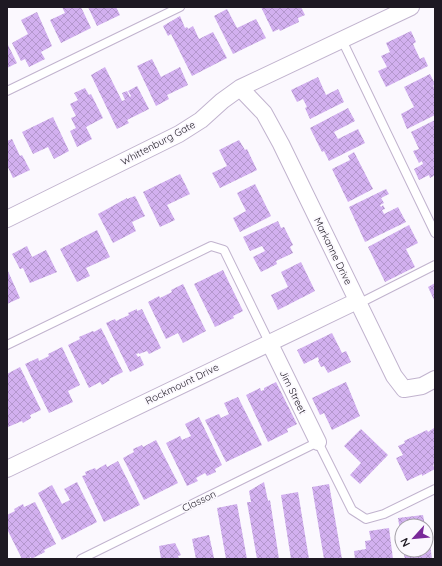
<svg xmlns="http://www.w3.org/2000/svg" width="442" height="566" viewBox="0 0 442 566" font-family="Quicksand,sans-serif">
	<defs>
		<pattern id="building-cross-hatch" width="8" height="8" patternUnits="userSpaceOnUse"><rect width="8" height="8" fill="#d2b0ef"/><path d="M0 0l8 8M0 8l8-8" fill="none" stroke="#b497cd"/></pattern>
	</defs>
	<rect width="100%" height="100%" fill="#fbf8fe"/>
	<path fill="url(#building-cross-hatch)" d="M 62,7 L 81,7 L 91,28 L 61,43 L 50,20 L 65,13 Z
		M 88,7 L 116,7 L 120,15 L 97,26 Z
		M 261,7 L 301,7 L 305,15 L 298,18 L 299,22 L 280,31 L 279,29 L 273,32 Z
		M 227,9 L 237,28 L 256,19 L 266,38 L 233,54 L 214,16 Z
		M 37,12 L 52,46 L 41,52 L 45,59 L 29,67 L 25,59 L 21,61 L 12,43 L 28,34 L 21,20 Z
		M 180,16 L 185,28 L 187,27 L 188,29 L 193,26 L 199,39 L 213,32 L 227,58 L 192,76 L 171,34 L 168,36 L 163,26 Z
		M 411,31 L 416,42 L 413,44 L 420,59 L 424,57 L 428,66 L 386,87 L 378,71 L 387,67 L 381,56 L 390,52 L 386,43 Z
		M 7,43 L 17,63 L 7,68 Z
		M 152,59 L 161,77 L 180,67 L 188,85 L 167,95 L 169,99 L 156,106 L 137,66 Z
		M 105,67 L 122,101 L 125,100 L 122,93 L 127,91 L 130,97 L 131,96 L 128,91 L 137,86 L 149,109 L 127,120 L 129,123 L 117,129 L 91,75 Z
		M 430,74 L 435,84 L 433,86 L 435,89 L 435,115 L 407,129 L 401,114 L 414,107 L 404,87 Z
		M 318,77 L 326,95 L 338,89 L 344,102 L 310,119 L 305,108 L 307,107 L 303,99 L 297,102 L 291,90 Z
		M 85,88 L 89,95 L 91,94 L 103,118 L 86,127 L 92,139 L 77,147 L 70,131 L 76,128 L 71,118 L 76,116 L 70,104 L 78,100 L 74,93 Z
		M 348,108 L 355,121 L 334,132 L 338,139 L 358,129 L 365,143 L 329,161 L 324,151 L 322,152 L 310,128 Z
		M 53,117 L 69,151 L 54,159 L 48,147 L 33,154 L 22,132 Z
		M 435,120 L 435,175 L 430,178 L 429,175 L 419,180 L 414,169 L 423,164 L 422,161 L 419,163 L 413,151 L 419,149 L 411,132 Z
		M 12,139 L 20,156 L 22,155 L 30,170 L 13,178 L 7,165 L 7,141 Z
		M 239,140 L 245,150 L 247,149 L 257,170 L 220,188 L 212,173 L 227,166 L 219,150 Z
		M 354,152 L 373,189 L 348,202 L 332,169 L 350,160 L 348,156 Z
		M 180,174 L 190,194 L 167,205 L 175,220 L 160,227 L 143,192 Z
		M 255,184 L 271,216 L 240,232 L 233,218 L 246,211 L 237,193 Z
		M 386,189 L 389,194 L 381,198 L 384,203 L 380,205 L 381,207 L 383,205 L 385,209 L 382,210 L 384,214 L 398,207 L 406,222 L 365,242 L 349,207 Z
		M 135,196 L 145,216 L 132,222 L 136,231 L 113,243 L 98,214 L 127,198 L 127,199 Z
		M 278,221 L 281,228 L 284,227 L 293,245 L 290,247 L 293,253 L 276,261 L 277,264 L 261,272 L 253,257 L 265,251 L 262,246 L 250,251 L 243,237 Z
		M 409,225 L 418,243 L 406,249 L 415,267 L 385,282 L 368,247 Z
		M 97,230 L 110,257 L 86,268 L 90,276 L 77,282 L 60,249 Z
		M 27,246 L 32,257 L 46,250 L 57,272 L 30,283 L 23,268 L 20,269 L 12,254 Z
		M 301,262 L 315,291 L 278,310 L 271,295 L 288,287 L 281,272 Z
		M 7,269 L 20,298 L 7,304 Z
		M 223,270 L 243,311 L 233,316 L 234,318 L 215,327 L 194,284 Z
		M 435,283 L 435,302 L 428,287 Z
		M 183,284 L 206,331 L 183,343 L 178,333 L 166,339 L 148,302 L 159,296 L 160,298 L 172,292 L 171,290 Z
		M 137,309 L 137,311 L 142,309 L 161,348 L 149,354 L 147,351 L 139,354 L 139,353 L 136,354 L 138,357 L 140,356 L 144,365 L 130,372 L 106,323 L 115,319 L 116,321 L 129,315 L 128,313 Z
		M 101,328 L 123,372 L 109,379 L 110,380 L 102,385 L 100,382 L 89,388 L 68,345 L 80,339 L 79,337 L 93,331 L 94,332 Z
		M 332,333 L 342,353 L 346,351 L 351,362 L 328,373 L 324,366 L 321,367 L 318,361 L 319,360 L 318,357 L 304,364 L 297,350 Z
		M 62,347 L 80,385 L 68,391 L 73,402 L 49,413 L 25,364 L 38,358 L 39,361 L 49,356 L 48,354 Z
		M 20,367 L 41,410 L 30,415 L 31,418 L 23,423 L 22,421 L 8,427 L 7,425 L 7,374 Z
		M 276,382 L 297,424 L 287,429 L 288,432 L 268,442 L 246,395 L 260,388 L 261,391 L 264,390 L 264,388 Z
		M 346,382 L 360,416 L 332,430 L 324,413 L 320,415 L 312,398 Z
		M 238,397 L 262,445 L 226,462 L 205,420 L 219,414 L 221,418 L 229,414 L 224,403 Z
		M 199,417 L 222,465 L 215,469 L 216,472 L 207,476 L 205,473 L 196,478 L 198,481 L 187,486 L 166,443 L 180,436 L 182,440 L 191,436 L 185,424 Z
		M 434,428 L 435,464 L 433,465 L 435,469 L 422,476 L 422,474 L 407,481 L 396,458 L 403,455 L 398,446 L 405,443 L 404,441 L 427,430 L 428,432 Z
		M 361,429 L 388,455 L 360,484 L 350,475 L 361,463 L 344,446 Z
		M 156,440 L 178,483 L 144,500 L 123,458 L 134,452 L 133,449 L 142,445 L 143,447 Z
		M 118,461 L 140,505 L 104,522 L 82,476 L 86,475 L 85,472 L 95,468 L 96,470 L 106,464 L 107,467 Z
		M 77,482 L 97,522 L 62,540 L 38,493 L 52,485 L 62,504 L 70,500 L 64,489 Z
		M 264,482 L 268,501 L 270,500 L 279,559 L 257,559 L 247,502 L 251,502 L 249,491 Z
		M 329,484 L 342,559 L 324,559 L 312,487 Z
		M 298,492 L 309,559 L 291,559 L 281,495 Z
		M 35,502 L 56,544 L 44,550 L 45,552 L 31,559 L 31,557 L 27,559 L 22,559 L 7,529 L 7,515 L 15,511 L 14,509 L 23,504 L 24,507 Z
		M 237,504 L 247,559 L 226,559 L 217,508 Z
		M 423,515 L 425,526 L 402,526 L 401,537 L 398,518 Z
		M 389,528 L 393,559 L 355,559 L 354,551 L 366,549 L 365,541 L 371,540 L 369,531 Z
		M 209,535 L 214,558 L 196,559 L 192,539 Z
		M 175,543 L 181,555 L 178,556 L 179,559 L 161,559 L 159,546 Z
		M 430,544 L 432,559 L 405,559 L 403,550 L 426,550 L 426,545 Z"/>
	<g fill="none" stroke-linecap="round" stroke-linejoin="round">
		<defs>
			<path id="lane" d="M 342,40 L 435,233
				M 7,91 L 180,7
				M 358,304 L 435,265
				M 7,345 L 211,246 L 224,250 L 269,342
				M 81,559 L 318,442 L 352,510 L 366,519 L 384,514 L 435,489"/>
			<path id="street" d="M 240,88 L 264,113 L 281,144 L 394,376 L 404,389 L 422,386 L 435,379
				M 7,219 L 179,134 L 201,120 L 222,101 L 240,88 L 411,7
				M 269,342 L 318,442
				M 7,469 L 357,301"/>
		</defs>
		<use href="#lane" stroke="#c1b3ce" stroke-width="10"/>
		<use href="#street" stroke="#c1b3ce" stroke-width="18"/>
		<use href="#lane" stroke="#fff" stroke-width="8"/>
		<use href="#street" stroke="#fff" stroke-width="16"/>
	</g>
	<g text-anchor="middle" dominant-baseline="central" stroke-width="3.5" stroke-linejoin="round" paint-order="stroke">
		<g font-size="10" fill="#1e1923" stroke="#fbf8fe">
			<text transform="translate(158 143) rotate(-28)">Whittenburg Gate</text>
			<text transform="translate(333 251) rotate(64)">Markanne Drive</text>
			<text transform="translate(182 384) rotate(-26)">Rockmount Drive</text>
			<text transform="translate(293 392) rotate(64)">Jim Street</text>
			<text transform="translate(199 501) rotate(-26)">Classon</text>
		</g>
	</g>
	<rect width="442" height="566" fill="none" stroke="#1e1923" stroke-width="16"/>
	<g transform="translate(414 538) rotate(243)"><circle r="19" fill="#fbf8fe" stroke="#a39fa6"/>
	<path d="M0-3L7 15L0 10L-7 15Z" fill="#792999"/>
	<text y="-6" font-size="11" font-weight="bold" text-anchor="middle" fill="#1e1923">N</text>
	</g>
</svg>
